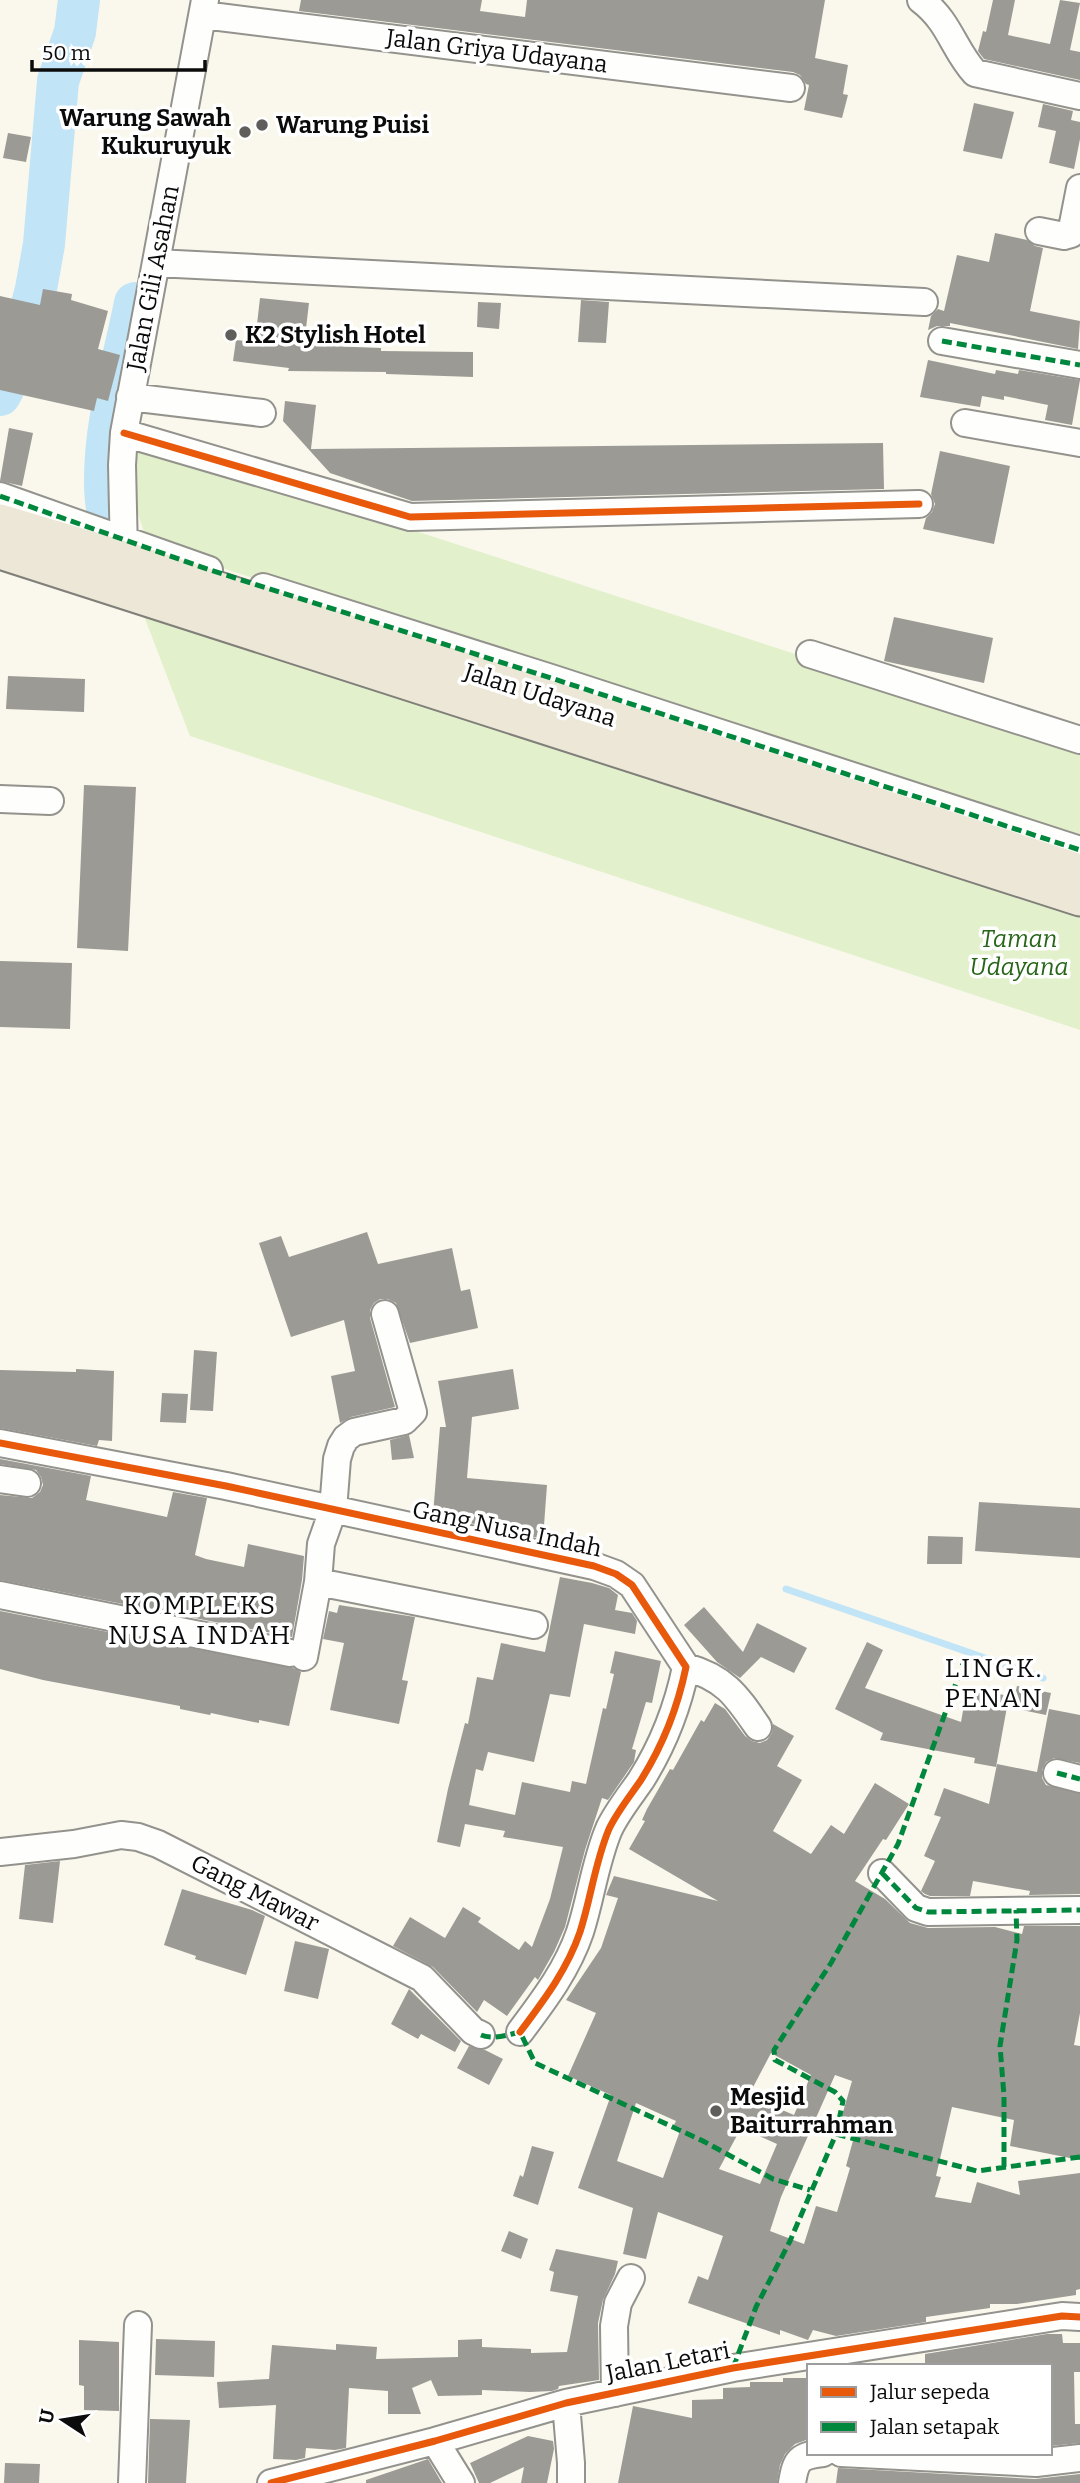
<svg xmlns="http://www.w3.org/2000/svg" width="1080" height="2483" viewBox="0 0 1080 2483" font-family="Bitter,serif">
	<rect width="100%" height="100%" fill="#faf8ed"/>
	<path fill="#e2f1cb" d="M 134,440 L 1080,746 L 1080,845 L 148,544 L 135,505 Z
		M 142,611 L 1080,917 L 1080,1030 L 190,736 Z"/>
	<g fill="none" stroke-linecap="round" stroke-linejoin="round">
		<path stroke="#c1e4f6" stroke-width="7" d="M 786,1589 L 1043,1678"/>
		<path stroke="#c1e4f6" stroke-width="42" d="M 0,395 L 17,363 L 36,289 L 44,244 L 58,81 L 75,32 L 79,0
			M 109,523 C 107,510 105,497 105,485 C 104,423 123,363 135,303"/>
	</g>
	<path fill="#9c9a94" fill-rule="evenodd" d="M 301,0 L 482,0 L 480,11 L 525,17 L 527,0 L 825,0 L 815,58 L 848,65 L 843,94 L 848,95 L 842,118 L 804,110 L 809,85 L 806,84 L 800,75 L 793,72 L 299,11 Z
		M 993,0 L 1015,0 L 1008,35 L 1050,44 L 1060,0 L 1080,3 L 1070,50 L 1080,52 L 1080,80 L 984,59 L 978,51 L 983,31 L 986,32 Z
		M 974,103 L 1014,112 L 1002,159 L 963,151 Z
		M 1043,104 L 1073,111 L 1071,120 L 1080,122 L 1080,139 L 1074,169 L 1049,163 L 1056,131 L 1038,127 Z
		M 8,133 L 31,137 L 26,162 L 3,158 Z
		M 995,233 L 1027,240 L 1035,246 L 1043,248 L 1030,311 L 1080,321 L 1078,349 L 950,323 L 950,326 L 937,326 L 928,330 L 931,316 L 938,309 L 944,311 L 957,255 L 989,262 Z
		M 43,289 L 72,294 L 71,300 L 108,311 L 98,349 L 120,355 L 108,401 L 97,398 L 94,411 L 0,390 L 0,296 L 40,305 Z
		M 260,298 L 309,303 L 304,345 L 381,348 L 381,351 L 473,352 L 473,377 L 386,374 L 386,372 L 288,371 L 289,368 L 233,361 L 236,340 L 255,342 Z
		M 581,300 L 609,302 L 606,343 L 578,342 Z
		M 478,302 L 501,303 L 499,329 L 477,327 Z
		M 928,360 L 995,374 L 996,370 L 1018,374 L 1019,370 L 1080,380 L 1072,425 L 1045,420 L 1048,405 L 1004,396 L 1004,400 L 982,396 L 980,407 L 920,397 Z
		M 285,401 L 316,405 L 311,449 L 883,443 L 884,489 L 412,501 L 330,473 L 283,421 Z
		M 9,428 L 33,433 L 22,486 L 0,481 Z
		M 940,451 L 1010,466 L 994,544 L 923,529 L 926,518 L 932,512 L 935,504 L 931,494 Z
		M 894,617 L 993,638 L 984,683 L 884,661 Z
		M 8,676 L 85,679 L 84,712 L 6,709 Z
		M 84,785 L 136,787 L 128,951 L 77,948 Z
		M 0,961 L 72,963 L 70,1029 L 0,1027 Z
		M 367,1232 L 378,1264 L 452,1248 L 461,1291 L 470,1289 L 478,1328 L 410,1343 L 396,1303 L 388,1299 L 380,1299 L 374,1303 L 370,1310 L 370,1318 L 395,1407 L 351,1417 L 340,1423 L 331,1376 L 355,1371 L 344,1320 L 291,1337 L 259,1243 L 281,1236 L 289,1257 Z
		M 194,1350 L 217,1352 L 213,1411 L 190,1410 Z
		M 76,1369 L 114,1371 L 112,1441 L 99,1440 L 97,1446 L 0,1428 L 0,1370 L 76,1372 Z
		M 513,1369 L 519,1409 L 472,1417 L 467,1478 L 547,1485 L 543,1539 L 433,1515 L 440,1427 L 446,1427 L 438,1381 Z
		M 162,1393 L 188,1394 L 186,1423 L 160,1422 Z
		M 409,1435 L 414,1458 L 392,1460 L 390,1440 Z
		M 0,1459 L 91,1476 L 86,1500 L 167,1517 L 173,1492 L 207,1498 L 195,1555 L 206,1559 L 244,1567 L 248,1544 L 304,1556 L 302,1580 L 292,1637 L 0,1580 L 0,1495 L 32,1498 L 40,1492 L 43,1485 L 41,1477 L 36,1470 L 0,1464 Z
		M 979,1502 L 1080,1508 L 1080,1558 L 975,1551 Z
		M 928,1536 L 963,1537 L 962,1564 L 927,1564 Z
		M 560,1577 L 592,1583 L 609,1588 L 618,1595 L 615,1610 L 632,1613 L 637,1621 L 635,1634 L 584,1624 L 570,1697 L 550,1694 L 534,1762 L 488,1752 L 483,1771 L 476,1769 L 469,1805 L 515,1815 L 522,1782 L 570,1792 L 572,1781 L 586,1784 L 603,1708 L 606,1709 L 614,1674 L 610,1673 L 615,1651 L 661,1661 L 652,1703 L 646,1702 L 632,1749 L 636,1750 L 634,1762 L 608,1800 L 602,1798 L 585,1850 L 565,1927 L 554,1952 L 538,1980 L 535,1977 L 507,2016 L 484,2000 L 477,2012 L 433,1967 L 393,1946 L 410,1917 L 445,1938 L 463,1907 L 481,1918 L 478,1922 L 519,1950 L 525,1941 L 532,1947 L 550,1899 L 563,1847 L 503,1837 L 505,1831 L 465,1824 L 460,1847 L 437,1842 L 448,1789 L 465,1723 L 468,1724 L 477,1677 L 493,1680 L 501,1643 L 545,1652 Z
		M 339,1605 L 415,1617 L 402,1680 L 408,1681 L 399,1724 L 330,1710 L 344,1643 L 323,1639 L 329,1611 L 337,1613 Z
		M 704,1607 L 743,1652 L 757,1623 L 807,1648 L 794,1673 L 761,1657 L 740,1678 L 717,1662 L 684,1625 Z
		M 0,1611 L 293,1668 L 301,1672 L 289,1726 L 259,1720 L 259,1723 L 211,1713 L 210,1715 L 180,1709 L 180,1706 L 43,1680 L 0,1669 Z
		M 867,1642 L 883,1650 L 865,1688 L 961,1722 L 967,1688 L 1009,1696 L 996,1767 L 974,1763 L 975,1758 L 880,1740 L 883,1733 L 835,1709 Z
		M 1017,1686 L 1051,1693 L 1046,1715 L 1012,1708 Z
		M 715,1703 L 725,1709 L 745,1736 L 752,1741 L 760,1743 L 767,1740 L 772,1733 L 773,1724 L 794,1736 L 777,1766 L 802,1780 L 773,1831 L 811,1854 L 831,1825 L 844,1834 L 875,1783 L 909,1804 L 886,1840 L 883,1839 L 855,1881 L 885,1899 L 910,1923 L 928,1928 L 995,1927 L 1022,1934 L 1024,1926 L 1080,1926 L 1080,2013 L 1074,2045 L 1080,2046 L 1080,2160 L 1010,2146 L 1014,2120 L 952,2107 L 936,2176 L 941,2177 L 935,2197 L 971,2203 L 977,2182 L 1020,2195 L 1018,2181 L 1080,2173 L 1080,2289 L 1076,2290 L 1076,2295 L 1017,2304 L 990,2304 L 990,2308 L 926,2317 L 926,2322 L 836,2336 L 813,2330 L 808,2340 L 780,2330 L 780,2335 L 688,2303 L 698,2276 L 708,2280 L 723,2236 L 658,2212 L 646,2259 L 623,2254 L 633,2208 L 578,2188 L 611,2095 L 568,2076 L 596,2013 L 566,2000 L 601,1948 L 618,1898 L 606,1895 L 614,1876 L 718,1901 L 629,1849 L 645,1821 L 642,1820 L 647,1809 L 670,1769 L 673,1770 L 701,1720 L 704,1722 ZM 771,2053 L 811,2075 L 794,2115 L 756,2099 L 757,2097 L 750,2093 ZM 835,2075 L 852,2081 L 837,2133 L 854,2137 L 846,2166 L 850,2168 L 837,2212 L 816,2206 L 804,2244 L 770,2231 L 781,2197 ZM 636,2103 L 676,2121 L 674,2125 L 681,2128 L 663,2178 L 617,2161 ZM 741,2128 L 777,2144 L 760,2184 L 719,2169 Z
		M 1049,1709 L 1080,1715 L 1080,1763 L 1054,1758 L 1046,1762 L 1042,1770 L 1042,1778 L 1046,1785 L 1080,1794 L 1080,1894 L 1029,1895 L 1030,1891 L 973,1881 L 970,1896 L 930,1896 L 925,1894 L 921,1891 L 935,1861 L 924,1856 L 941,1817 L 934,1815 L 944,1788 L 989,1804 L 997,1764 L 1037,1772 Z
		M 60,1861 L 53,1923 L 19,1919 L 25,1865 Z
		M 182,1889 L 252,1910 L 265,1916 L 246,1975 L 195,1959 L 196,1956 L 164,1945 Z
		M 295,1941 L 329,1949 L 318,1999 L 284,1991 Z
		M 409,1989 L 461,2041 L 455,2052 L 421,2034 L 418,2039 L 391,2024 Z
		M 469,2046 L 485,2050 L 503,2059 L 489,2085 L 457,2068 Z
		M 532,2146 L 554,2152 L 538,2205 L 513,2196 L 520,2175 L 523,2177 Z
		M 509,2231 L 528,2239 L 521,2259 L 501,2251 Z
		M 556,2249 L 618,2261 L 615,2274 L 603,2300 L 598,2323 L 599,2380 L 559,2386 L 558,2389 L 552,2391 L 530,2392 L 482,2390 L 482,2395 L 438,2396 L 431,2380 L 412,2388 L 421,2414 L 388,2414 L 388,2391 L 349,2388 L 346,2448 L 335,2450 L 306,2448 L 305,2458 L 296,2460 L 273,2459 L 276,2405 L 219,2408 L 217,2382 L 269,2379 L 272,2345 L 336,2350 L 336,2344 L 377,2347 L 376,2359 L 458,2357 L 458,2340 L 482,2339 L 482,2347 L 531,2349 L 531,2353 L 567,2352 L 578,2296 L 550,2291 L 554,2272 L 549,2270 Z
		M 1047,2334 L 1062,2334 L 1063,2343 L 1080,2343 L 1080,2372 L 1074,2372 L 1075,2424 L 1080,2424 L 1080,2443 L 1050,2446 L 1049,2363 L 925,2366 L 925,2354 Z
		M 156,2339 L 215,2341 L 214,2377 L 155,2375 Z
		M 79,2340 L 119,2342 L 119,2411 L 84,2410 L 84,2386 L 79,2385 Z
		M 783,2378 L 809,2378 L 809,2439 L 795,2444 L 785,2454 L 780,2465 L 777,2483 L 618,2483 L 633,2406 L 692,2418 L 692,2400 L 723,2399 L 723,2388 L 750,2387 L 750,2382 L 783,2382 Z
		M 150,2419 L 190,2420 L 186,2483 L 148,2483 Z
		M 528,2436 L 553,2441 L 554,2449 L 547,2483 L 521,2483 L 524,2467 L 490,2483 L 479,2483 L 470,2463 Z
		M 428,2459 L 442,2483 L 366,2483 L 366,2480 Z
		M 5,2463 L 40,2464 L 39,2483 L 4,2483 Z
		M 838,2468 L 1035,2479 L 1080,2474 L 1080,2483 L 836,2483 Z"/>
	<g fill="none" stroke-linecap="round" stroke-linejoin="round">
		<defs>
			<path id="minor" d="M 921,0 C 950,22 953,49 975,73 L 1080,96
				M 203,15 L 791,88
				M 1039,231 L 1064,236 L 1071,234 L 1080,188
				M 156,263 L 924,302
				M 942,341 L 1080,365
				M 130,397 L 262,413
				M 965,423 L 1080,443
				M 124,433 L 410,517 L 919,504
				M 0,496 L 209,570
				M 124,553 L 122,465 L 124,433 L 205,0
				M 263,587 L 551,678 L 1080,850
				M 810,654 L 1080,740
				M 0,799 L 50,801
				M 0,1443 L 226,1486 L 594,1566 L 616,1574 L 632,1585 L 686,1667 C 678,1706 663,1745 641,1780 C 630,1796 617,1812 609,1829 C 595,1862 591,1898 580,1932 C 567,1970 544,2000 520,2032
				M 0,1479 L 27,1483
				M 318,1582 L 534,1625
				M 0,1595 L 290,1653
				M 304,1657 L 318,1582 L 321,1544 L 333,1510 L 337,1459 L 341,1446 L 346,1438 L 354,1432 L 404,1421 L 413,1412 L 385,1314
				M 686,1667 C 725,1678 736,1695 758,1727
				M 1057,1773 L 1080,1779
				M 0,1852 L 74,1844 L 121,1835 L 138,1837 L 158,1844 L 422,1978 L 473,2031 L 481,2035
				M 882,1873 L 916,1908 L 928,1912 L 1080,1910
				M 615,2393 L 614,2326 L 618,2303 L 631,2278
				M 566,2403 L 571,2463 L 571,2483
				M 435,2441 L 461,2483
				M 841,2453 L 1036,2463 L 1080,2458
				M 132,2483 L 138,2325
				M 271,2483 L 435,2441 L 566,2403 L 733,2368 L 1062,2316 L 1080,2317
				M 792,2483 C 796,2459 799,2456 823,2453"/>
			<path id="major" d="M 0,521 L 124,558 L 1080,871
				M 0,552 L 1080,899"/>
		</defs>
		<use href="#minor" stroke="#93928d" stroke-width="30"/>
		<use href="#major" stroke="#807f7a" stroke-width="37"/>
		<use href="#minor" stroke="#fefefc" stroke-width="26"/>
		<use href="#major" stroke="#ece7d6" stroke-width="33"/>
		<path stroke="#00873e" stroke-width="5" stroke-dasharray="10 5" stroke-linecap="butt" d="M 942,341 L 1080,365
			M 0,496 L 210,570 L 551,678 L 1080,850
			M 1057,1773 L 1080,1779
			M 882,1873 L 916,1908 L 928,1912 L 1080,1910
			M 481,2035 C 493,2040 507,2035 520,2032 L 535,2063 L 703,2141 L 773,2179 L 810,2190
			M 836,2134 L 977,2171 L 1080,2157
			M 1004,2167 L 1004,2096 L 1000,2046 L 1017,1940 L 1016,1910
			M 733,2368 L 756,2307 L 790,2241 L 836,2134 L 843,2101 L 835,2092 L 775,2060 L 774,2050 L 831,1963 L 898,1844 L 965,1658"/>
		<defs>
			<path id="cycleway" d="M 124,433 L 410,517 L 919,504
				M 0,1443 L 226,1486 L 594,1566 L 616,1574 L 632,1585 L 686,1667 C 678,1706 663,1745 641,1780 C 630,1796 617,1812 609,1829 C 595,1862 591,1898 580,1932 C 567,1970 544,2000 520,2032
				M 271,2483 L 435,2441 L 566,2403 L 733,2368 L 1062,2316 L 1080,2317"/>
		</defs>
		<use href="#cycleway" stroke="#fff" stroke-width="11"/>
		<use href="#cycleway" stroke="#e8590c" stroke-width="7"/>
	</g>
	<g fill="#5f5e5a" stroke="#fff" stroke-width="2.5">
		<circle cx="262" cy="125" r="7"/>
		<circle cx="245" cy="132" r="7"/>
		<circle cx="231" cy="335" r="7"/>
		<circle cx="716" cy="2111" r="7"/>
	</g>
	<g text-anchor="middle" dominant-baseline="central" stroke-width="7" stroke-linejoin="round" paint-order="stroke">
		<g font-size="24" fill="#0b0b0b" stroke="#fff">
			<text transform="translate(497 51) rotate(7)">Jalan Griya Udayana</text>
			<text transform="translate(153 278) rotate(-79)">Jalan Gili Asahan</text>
			<text transform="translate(540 695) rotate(18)">Jalan Udayana</text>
			<text transform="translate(507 1529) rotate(12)">Gang Nusa Indah</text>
			<text transform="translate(255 1893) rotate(27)">Gang Mawar</text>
			<text transform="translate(668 2362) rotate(-11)">Jalan Letari</text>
		</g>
		<g font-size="24" font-weight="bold" fill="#0b0b0b" stroke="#fff" text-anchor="start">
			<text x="231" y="118" text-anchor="end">Warung Sawah<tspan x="231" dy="28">Kukuruyuk</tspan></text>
			<text x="276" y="125">Warung Puisi</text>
			<text x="245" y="335">K2 Stylish Hotel</text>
			<text x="730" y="2097">Mesjid<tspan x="730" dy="28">Baiturrahman</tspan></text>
		</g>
		<g font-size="24" font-style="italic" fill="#276518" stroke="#fff">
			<text x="1019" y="939">Taman<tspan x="1019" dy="28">Udayana</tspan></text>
		</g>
		<g font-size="26" letter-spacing="2" fill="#0b0b0b" stroke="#fff">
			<text x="200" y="1605">KOMPLEKS<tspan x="200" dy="30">NUSA INDAH</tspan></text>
			<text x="994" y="1668">LINGK.<tspan x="994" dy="30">PENAN</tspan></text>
		</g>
	</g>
	<rect x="807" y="2364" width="245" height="91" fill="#ffffff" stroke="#9d9d9d" stroke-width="2"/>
	<rect x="821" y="2387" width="35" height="10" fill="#e8590c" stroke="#9d9d9d" stroke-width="2"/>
	<text x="870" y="2399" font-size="21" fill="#0b0b0b">Jalur sepeda</text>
	<rect x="821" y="2422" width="35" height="10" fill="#00873e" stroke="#9d9d9d" stroke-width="2"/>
	<text x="870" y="2434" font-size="21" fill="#0b0b0b">Jalan setapak</text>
	<g transform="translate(63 2420) rotate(282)" stroke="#ffffff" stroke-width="5" paint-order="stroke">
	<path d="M0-5L12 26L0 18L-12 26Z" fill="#0b0b0b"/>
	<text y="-10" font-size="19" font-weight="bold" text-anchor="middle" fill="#0b0b0b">U</text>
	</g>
	<path d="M32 60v10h173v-10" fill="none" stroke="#0b0b0b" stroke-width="3.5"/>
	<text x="42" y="60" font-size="21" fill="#0b0b0b" stroke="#ffffff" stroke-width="5" paint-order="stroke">50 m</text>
</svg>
